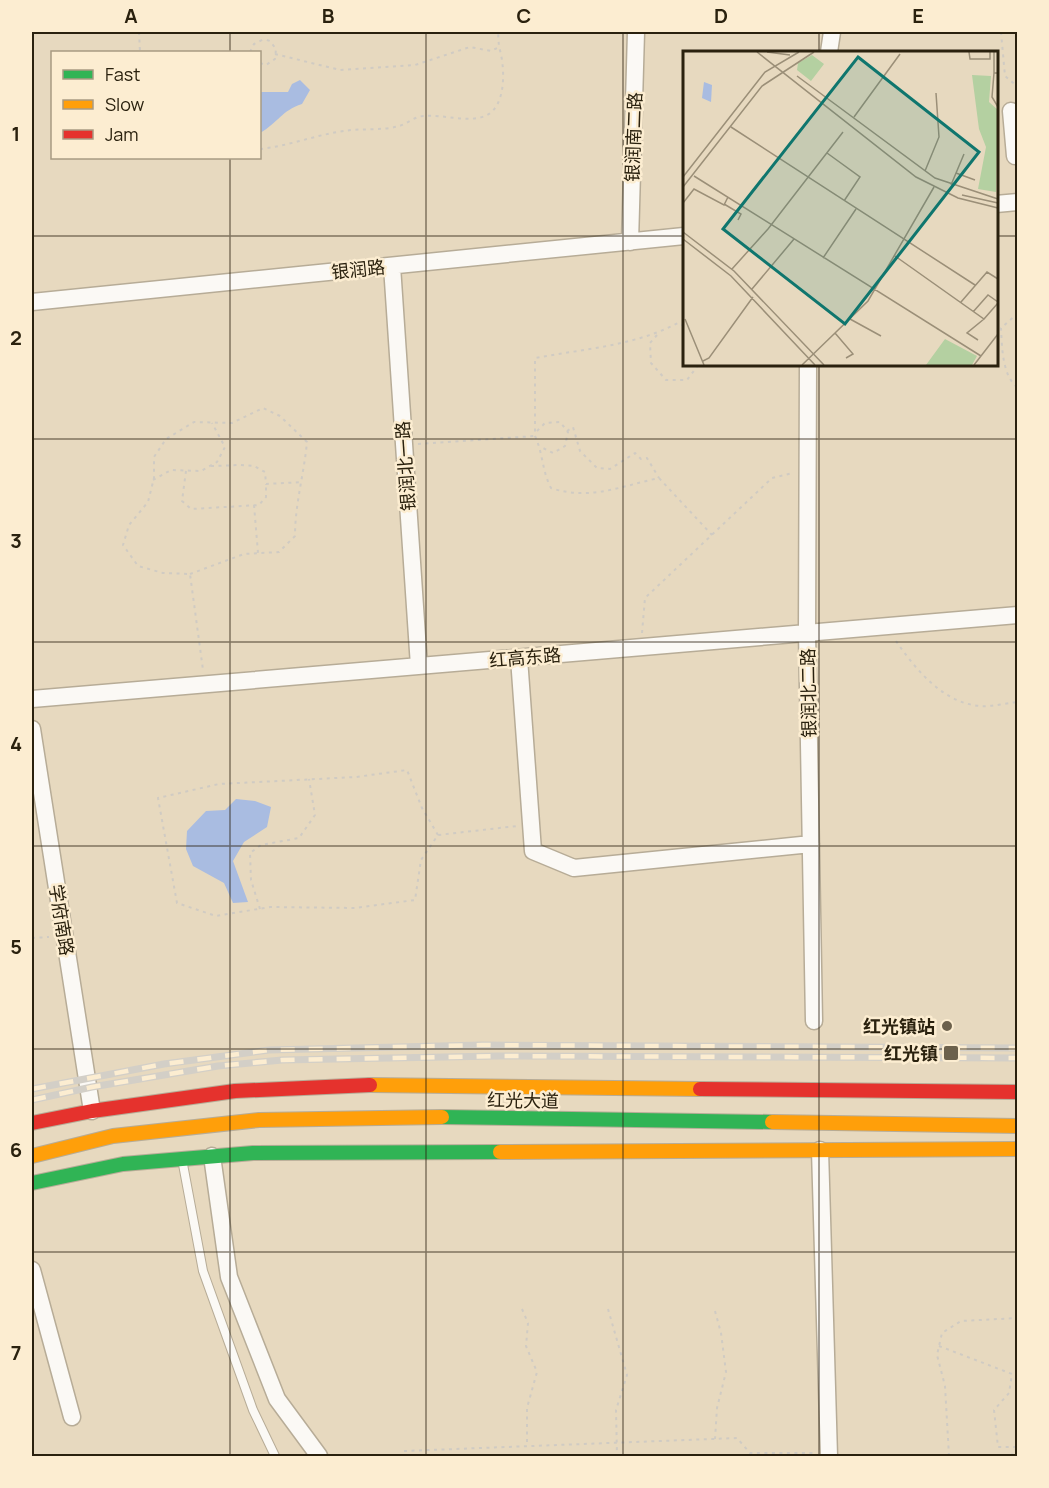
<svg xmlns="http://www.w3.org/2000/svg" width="1049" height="1488" viewBox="0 0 1049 1488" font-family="Manrope,'Noto Sans SC',sans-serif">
	<rect width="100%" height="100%" fill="#e7d9bf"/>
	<path fill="#a9bce1" d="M 300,80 L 310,90 L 302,104 C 281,111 279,122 260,133 L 260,92 L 288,92 L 292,84 Z
		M 236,799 L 255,801 L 271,807 L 267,827 L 244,842 L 233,861 L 248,902 L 233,903 L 224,883 L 193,866 L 186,849 L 187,831 L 206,811 L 225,810 Z"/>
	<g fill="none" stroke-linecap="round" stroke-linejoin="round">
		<defs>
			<path id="lane" d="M 182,1159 L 203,1271 L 253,1410 L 275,1456"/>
			<path id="street" d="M 829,52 L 832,32
				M 1011,111 L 1015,156 L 1018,155
				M 996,204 L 1018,202
				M 630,242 L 636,32
				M 392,266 L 419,666
				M 32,302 L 684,236
				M 808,364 L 807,633 L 814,1021
				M 519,658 L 533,851 L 574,868 L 811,844
				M 32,699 L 1018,615
				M 32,729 L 92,1111
				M 820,1150 L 829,1456
				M 212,1156 L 229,1277 L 277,1399 L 319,1456
				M 32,1270 L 72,1417"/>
			<path id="fast" d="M 442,1117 L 772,1122
				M 32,1183 L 123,1164 L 253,1153 L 500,1152"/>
			<path id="slow" d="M 370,1085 L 700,1089
				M 772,1122 L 1018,1126
				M 500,1152 L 1018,1149
				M 32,1156 L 113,1136 L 259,1120 L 442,1117"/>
			<path id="jam" d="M 700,1089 L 1018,1092
				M 32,1123 L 92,1111 L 235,1091 L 370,1085"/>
		</defs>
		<use href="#lane" stroke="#b7ac97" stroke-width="10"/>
		<use href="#street" stroke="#b7ac97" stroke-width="19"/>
		<use href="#fast" stroke="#b7ac97" stroke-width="16"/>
		<use href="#slow" stroke="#b7ac97" stroke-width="16"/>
		<use href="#jam" stroke="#b7ac97" stroke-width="16"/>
		<path stroke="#d0cbc3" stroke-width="2" stroke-dasharray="3 4.5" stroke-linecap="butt" d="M 139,32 L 140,52
			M 1001,32 L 1005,76 L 1018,87
			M 250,52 L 254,44 L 264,39
			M 275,54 L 340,70 L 415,65 L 470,47 L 491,51 L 499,47 L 498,32
			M 260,63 L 266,65 L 275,59 L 276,49 L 270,41 L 264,39
			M 260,149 C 289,146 315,135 344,131 C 361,128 382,131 399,126 C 407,124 415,116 424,116 C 444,114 469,124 487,115 C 507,105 505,65 499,47
			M 1018,313 L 1001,328 C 1002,347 1002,376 1018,388
			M 684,326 L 678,323 C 634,346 583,349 535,358 L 535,436 C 543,453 542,471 551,488 C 590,501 621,486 659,478 L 712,535
			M 657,335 L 650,343 L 651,363 L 666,380 L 687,380 L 699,364
			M 537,431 L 545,423 L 560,422 L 568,432 L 565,446 L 553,453 L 541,447
			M 567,431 L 573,427 L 580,451 L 597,468 L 610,469 L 635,453 L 641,459 L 647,458 L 659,478
			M 418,444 L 535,436
			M 211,466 L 240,465 L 254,466 L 265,472 L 266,484 L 303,482
			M 186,471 L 182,501 L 191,509 L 259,505 L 266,497 L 266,484
			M 153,480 L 171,470 L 201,471 L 217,462 L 225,447 L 212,423
			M 254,505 L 258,553
			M 190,574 L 244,554 L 279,552 L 295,536 C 295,504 304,474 307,442 L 280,416 L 263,408 L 232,423 L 194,422 L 166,439 L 154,457 L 154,478 L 148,502 L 129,525 L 123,545 L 138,566 L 163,573 L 190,574 L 203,670
			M 642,633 L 645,598 L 772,478 L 793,473
			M 896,641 C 916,670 943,703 980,706 C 992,707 1006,703 1018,702
			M 438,835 L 422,808 L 407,770 L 356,777 L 219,784 L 158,798 L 177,903 L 216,916 L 270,907 L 355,908 L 415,900 L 421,860 L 438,835 L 517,826
			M 260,909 L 251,880 L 250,853 L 261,845 L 299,838 L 315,815 L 309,779
			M 32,938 L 49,937
			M 522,1309 L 528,1323 L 526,1346 L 537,1372 L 527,1408 L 527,1446
			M 608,1309 L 627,1375 L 616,1410 L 617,1456
			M 715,1311 L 721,1333 L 726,1372 L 717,1408 L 715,1439
			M 939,1346 L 1012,1374 L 1009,1393 L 994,1410 L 998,1447 L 1018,1447
			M 404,1451 L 737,1438 L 750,1453 L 814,1453
			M 949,1456 L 945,1386 L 937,1355 L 942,1333 L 961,1321 L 1018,1318
			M 1011,1456 L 1017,1447"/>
		<use href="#lane" stroke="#fbf9f5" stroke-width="8"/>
		<use href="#street" stroke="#fbf9f5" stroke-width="16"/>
		<use href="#fast" stroke="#30b455" stroke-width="14"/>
		<use href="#slow" stroke="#ff9f0a" stroke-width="14"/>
		<use href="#jam" stroke="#e5322d" stroke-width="14"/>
		<defs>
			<path id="rail" d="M 32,1089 L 164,1064 L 269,1050 L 482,1045 L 1018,1048
				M 32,1100 L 92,1087 L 218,1066 L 282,1060 L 498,1056 L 1018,1058"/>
		</defs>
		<use href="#rail" stroke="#d3cfc7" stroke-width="7"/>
		<use href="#rail" stroke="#fcedd1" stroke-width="4.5" stroke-dasharray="14" stroke-linecap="butt"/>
	</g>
	<path fill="none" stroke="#2a210e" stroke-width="1.5" stroke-opacity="0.55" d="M 230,32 L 230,52M 426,32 L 426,1456M 623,32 L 623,1456M 819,32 L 819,52M 230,158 L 230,1456M 32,236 L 684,236M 996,236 L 1018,236M 819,364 L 819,1456M 32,439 L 1018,439M 32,642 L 1018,642M 32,846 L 1018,846M 32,1049 L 1018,1049M 32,1252 L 1018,1252"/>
	<g fill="#6c614c" stroke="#fcedd1" stroke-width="2">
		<circle cx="947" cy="1026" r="6"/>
		<rect x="943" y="1045" width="16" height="16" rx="3"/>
	</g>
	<g text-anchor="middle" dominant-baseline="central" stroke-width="5" stroke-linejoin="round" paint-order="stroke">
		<g font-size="18" fill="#2a210e" stroke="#fcedd1">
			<text transform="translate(633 137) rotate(-88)">银润南二路</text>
			<text transform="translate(358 269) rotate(-6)">银润路</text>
			<text transform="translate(405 466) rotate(-94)">银润北一路</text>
			<text transform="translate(525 657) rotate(-5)">红高东路</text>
			<text transform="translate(808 693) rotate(-91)">银润北二路</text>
			<text transform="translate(62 920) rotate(81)">学府南路</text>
			<text transform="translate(523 1100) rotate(1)">红光大道</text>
		</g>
		<g font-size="18" font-weight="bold" fill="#2a210e" stroke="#fcedd1" text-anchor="end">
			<text x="935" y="1026">红光镇站</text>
			<text x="938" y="1053">红光镇</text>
		</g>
	</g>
	<g transform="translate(683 51)">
		<rect width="315" height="315" fill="#e7d9bf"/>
		<path d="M 129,4 L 141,13 L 128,30 L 114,19 L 115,12 ZM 289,24 L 308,25 L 306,51 L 315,59 L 313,141 L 295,138 L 303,96 L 296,78 ZM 262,288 L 294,305 L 289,314 L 243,314 Z" fill="#b4d0a1"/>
		<path d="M 21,31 L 29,34 L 28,51 L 19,47 Z" fill="#a9bce1"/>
		<path fill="none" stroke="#9b8f78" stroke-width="1.5" d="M 74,1 L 233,126 L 275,147 L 315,157M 84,1 L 107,4M 286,1 L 287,8 L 307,8 L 307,1M 311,1 L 311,22M 315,22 L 311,22 L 309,46 L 315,56M 114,25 L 252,127 L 315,148M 171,66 L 217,3M 48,76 L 292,234M 144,102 L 177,126 L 161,150M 242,120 L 256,86 L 253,42M 273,122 L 292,129M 11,125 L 298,305M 0,126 L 82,21 L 116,1M 268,134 L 281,103M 0,136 L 79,35 L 131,1M 279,144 L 315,152M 0,152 L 11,138 L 41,154 L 45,146M 41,153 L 58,163 L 55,169M 0,181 L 51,220 L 141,314M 0,188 L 48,225 L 132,314M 212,205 L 301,268 L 315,252M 140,207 L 173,158M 49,218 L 85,178 L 160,81M 69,238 L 111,188M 278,251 L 304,221 L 315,228M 290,261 L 305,244 L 315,251M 2,268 L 21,314M 167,268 L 198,285M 152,282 L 170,303 L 163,307M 295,289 L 284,282 L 301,268M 20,310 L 26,307 L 70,246M 119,314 L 185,250 L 251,136M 291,314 L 315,283"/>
		<path fill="#0f766e" fill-opacity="0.15" stroke="#0f766e" stroke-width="3" d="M 175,6 L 296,101 L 162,273 L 40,178 Z"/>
		<rect width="315" height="315" fill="none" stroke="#2a210e" stroke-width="3"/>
	</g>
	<rect width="1049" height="1488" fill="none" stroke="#fcedd1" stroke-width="66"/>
	<rect x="51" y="51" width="210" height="108" fill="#fcedd1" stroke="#a89b83" stroke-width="1.5"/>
	<rect x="63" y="70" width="30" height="9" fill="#30b455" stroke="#a89b83" stroke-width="1.5"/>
	<text x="105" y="81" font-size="18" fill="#2a210e">Fast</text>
	<rect x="63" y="100" width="30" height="9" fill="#ff9f0a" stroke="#a89b83" stroke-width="1.5"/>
	<text x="105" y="111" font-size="18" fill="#2a210e">Slow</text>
	<rect x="63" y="130" width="30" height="9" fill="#e5322d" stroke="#a89b83" stroke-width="1.5"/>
	<text x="105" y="141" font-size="18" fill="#2a210e">Jam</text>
	<rect x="33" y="33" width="983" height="1422" fill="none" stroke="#2a210e" stroke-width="2"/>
	<g font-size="20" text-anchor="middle" font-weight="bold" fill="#2a210e">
		<text x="131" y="23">A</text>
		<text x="328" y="23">B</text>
		<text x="524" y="23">C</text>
		<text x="721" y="23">D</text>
		<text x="918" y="23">E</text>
		<text x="16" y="141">1</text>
		<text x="16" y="345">2</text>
		<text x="16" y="548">3</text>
		<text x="16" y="751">4</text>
		<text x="16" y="954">5</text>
		<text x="16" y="1157">6</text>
		<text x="16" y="1360">7</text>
	</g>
</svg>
